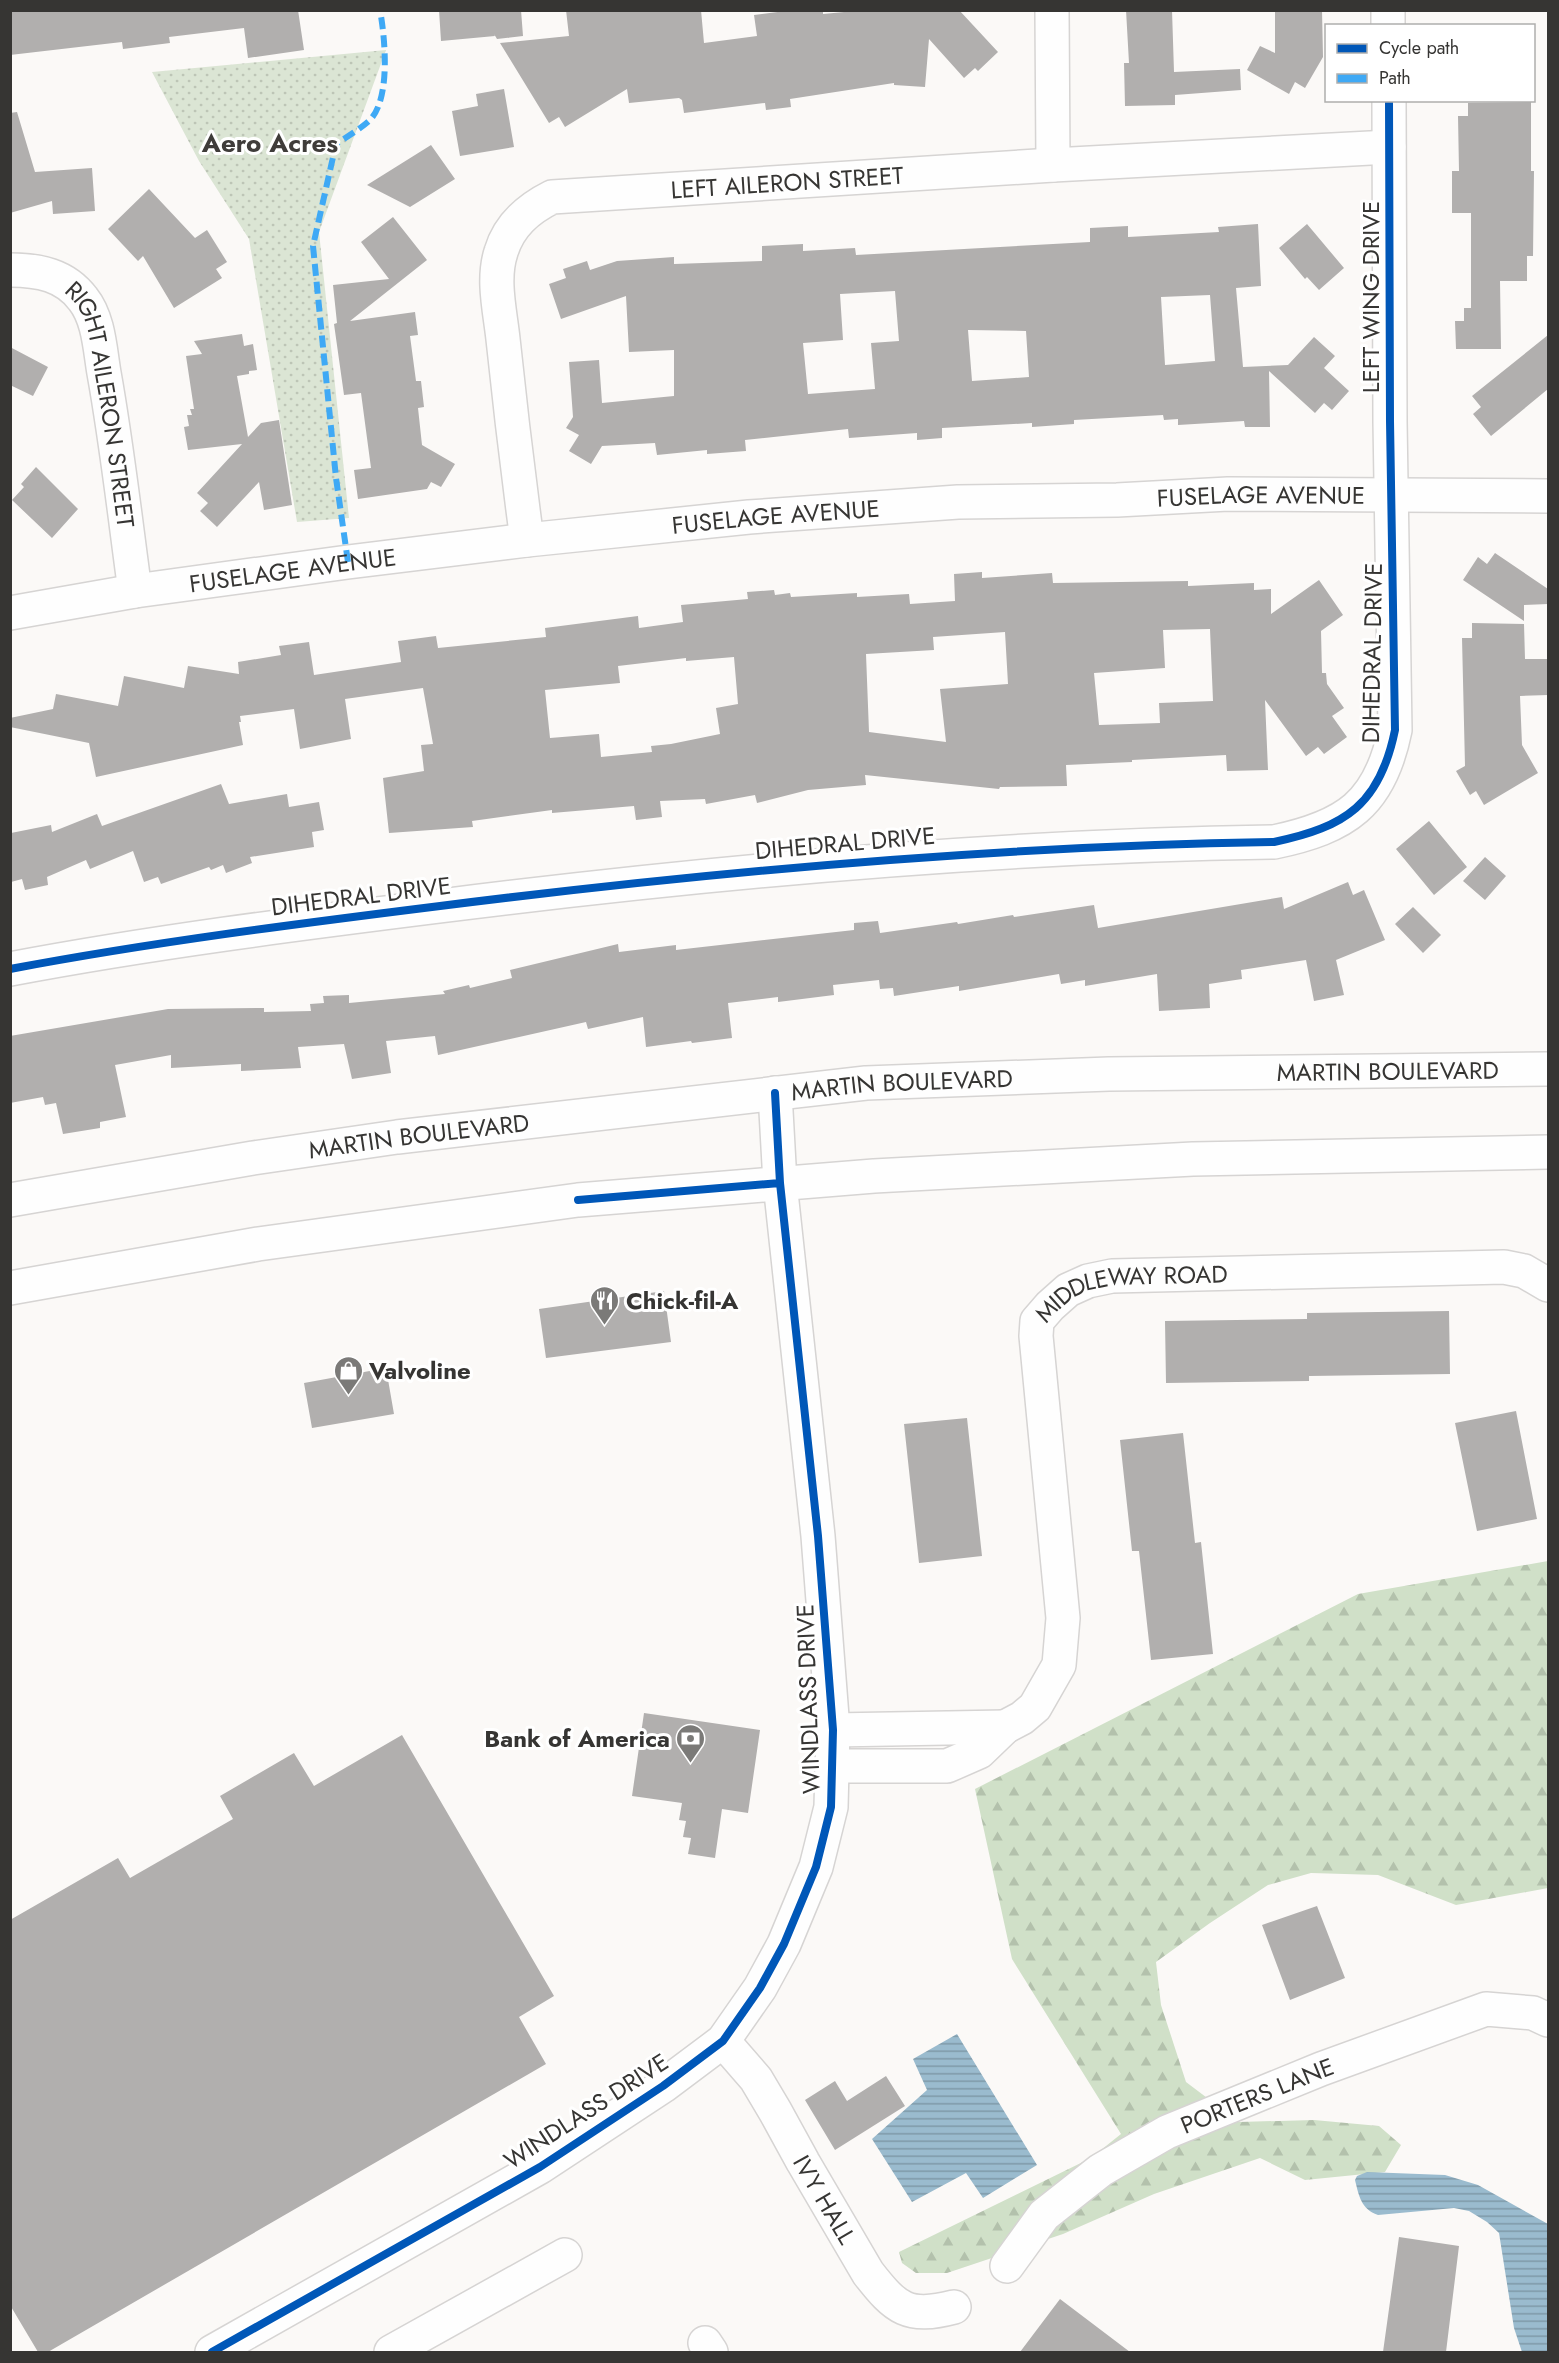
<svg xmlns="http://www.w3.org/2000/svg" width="1559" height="2363" viewBox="0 0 1559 2363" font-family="Jost,sans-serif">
	<defs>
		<pattern id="green-dots" width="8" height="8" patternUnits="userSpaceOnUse" patternTransform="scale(1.5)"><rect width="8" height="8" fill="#dbe5d4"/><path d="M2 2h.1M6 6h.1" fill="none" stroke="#bdc5b6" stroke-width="1.8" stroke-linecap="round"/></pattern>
		<pattern id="forest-firs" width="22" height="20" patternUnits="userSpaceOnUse" patternTransform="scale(1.5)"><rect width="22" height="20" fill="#d0e0c8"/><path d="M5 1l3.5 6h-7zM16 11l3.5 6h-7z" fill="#b3c1ac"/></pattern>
		<pattern id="water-rules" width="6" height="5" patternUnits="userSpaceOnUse" patternTransform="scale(1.5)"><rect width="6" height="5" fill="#9abbce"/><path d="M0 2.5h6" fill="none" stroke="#7e99a8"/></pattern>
	</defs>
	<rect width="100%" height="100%" fill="#fbf9f7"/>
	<path fill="url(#green-dots)" d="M 386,50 L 319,232 L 349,518 L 297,522 L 249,239 L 199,161 L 152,72 Z"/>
	<path fill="url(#forest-firs)" d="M 1548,1561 L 1548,1888 L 1456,1905 L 1378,1875 L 1311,1873 L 1268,1885 L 1210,1923 L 1156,1962 L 1161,2005 L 1186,2082 L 1239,2122 L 1314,2120 L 1379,2126 L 1401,2145 L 1385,2172 L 1305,2180 L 1260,2158 L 1154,2194 L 1063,2234 L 947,2273 L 916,2273 L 902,2263 L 899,2252 L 1091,2158 L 1121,2134 L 1012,1959 L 975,1789 L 1358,1594 Z"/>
	<path fill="url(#water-rules)" d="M 957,2034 L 1037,2165 L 983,2198 L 966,2173 L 912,2202 L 872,2139 L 927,2090 L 913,2059 Z
		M 1367,2172 L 1445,2175 L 1478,2185 L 1548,2224 L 1548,2352 L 1522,2352 L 1514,2328 L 1499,2233 L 1487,2222 L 1469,2211 L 1454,2208 L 1378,2215 C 1361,2209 1359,2196 1355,2180 L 1357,2176 Z"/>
	<path fill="#b1afae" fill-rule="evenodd" d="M 10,10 L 298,10 L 304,50 L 248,58 L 244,28 L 169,37 L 170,43 L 123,49 L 122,42 L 10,55 Z
		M 439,10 L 521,10 L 523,36 L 497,39 L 494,34 L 495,36 L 441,41 Z
		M 566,10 L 701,10 L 704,43 L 757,36 L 754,15 L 793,10 L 823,10 L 823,14 L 865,10 L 959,10 L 998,52 L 978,71 L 975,68 L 964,78 L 929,39 L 925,87 L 894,85 L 894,83 L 790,99 L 791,107 L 766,110 L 765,103 L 684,113 L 682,100 L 679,98 L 629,103 L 627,89 L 565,127 L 559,117 L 549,123 L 500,43 L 569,36 Z
		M 1126,10 L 1172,10 L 1174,72 L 1240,69 L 1241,90 L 1175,95 L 1175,105 L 1125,106 L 1124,63 L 1129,63 Z
		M 1275,10 L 1322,10 L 1323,57 L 1305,88 L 1295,82 L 1289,94 L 1247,70 L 1260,46 L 1275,53 Z
		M 504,89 L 514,147 L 460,156 L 452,111 L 478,106 L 476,94 Z
		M 1531,102 L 1531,171 L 1534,171 L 1533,256 L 1527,256 L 1527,281 L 1500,281 L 1501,349 L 1456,349 L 1455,321 L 1464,321 L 1464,308 L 1471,308 L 1471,213 L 1452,213 L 1452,171 L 1459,171 L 1458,116 L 1468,116 L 1468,103 Z
		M 17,112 L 35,172 L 92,168 L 95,211 L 53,214 L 52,201 L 10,213 L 10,113 Z
		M 431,145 L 455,179 L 410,207 L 367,185 Z
		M 149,189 L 195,238 L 207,230 L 227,262 L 216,269 L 222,278 L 174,308 L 143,256 L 138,261 L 108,229 Z
		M 393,217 L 427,260 L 350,321 L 415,312 L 418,335 L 410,336 L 416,381 L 421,381 L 424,407 L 418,408 L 422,445 L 455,464 L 441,487 L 431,482 L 427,489 L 358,499 L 354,470 L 371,468 L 361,393 L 344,395 L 334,324 L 337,323 L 333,285 L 389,279 L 361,242 Z
		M 1258,224 L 1261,286 L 1236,288 L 1243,367 L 1288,365 L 1314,337 L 1335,356 L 1324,368 L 1349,391 L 1332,410 L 1324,403 L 1315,413 L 1269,371 L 1270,427 L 1245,427 L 1244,421 L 1178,425 L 1178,419 L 1164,420 L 1163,415 L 1074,420 L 1074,424 L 1032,427 L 1032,423 L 942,428 L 942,438 L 917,440 L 917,433 L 849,438 L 848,429 L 745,440 L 746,451 L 707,454 L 707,450 L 657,455 L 655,443 L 602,446 L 591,464 L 569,451 L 579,435 L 566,428 L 573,417 L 569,362 L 599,360 L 602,403 L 674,396 L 674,350 L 629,352 L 626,296 L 561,319 L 549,284 L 566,278 L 563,269 L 587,261 L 590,270 L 617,261 L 674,257 L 674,264 L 762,261 L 762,246 L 803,244 L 803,251 L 855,248 L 856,255 L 1090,242 L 1090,228 L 1128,226 L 1128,237 L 1219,232 L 1218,227 ZM 895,291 L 899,341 L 871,343 L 875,389 L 808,394 L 803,343 L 843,340 L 840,294 ZM 1210,295 L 1215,361 L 1165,365 L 1161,297 ZM 968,330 L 1026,331 L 1029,377 L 972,381 Z
		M 1307,224 L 1344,268 L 1319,290 L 1307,277 L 1305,279 L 1279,248 Z
		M 242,334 L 244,346 L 253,344 L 257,370 L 249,371 L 249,374 L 237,376 L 248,437 L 261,423 L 279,420 L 292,505 L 264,510 L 259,482 L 217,527 L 200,511 L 208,503 L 197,493 L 242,444 L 188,450 L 184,427 L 189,426 L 187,415 L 192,415 L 190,409 L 194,409 L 186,356 L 202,354 L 194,341 Z
		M 1548,335 L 1548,389 L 1491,436 L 1473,414 L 1481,407 L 1472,396 Z
		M 10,347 L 48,367 L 33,396 L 10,385 Z
		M 36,467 L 78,509 L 52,538 L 12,500 L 24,487 L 21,484 Z
		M 1495,553 L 1548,589 L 1548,604 L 1524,605 L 1524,621 L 1463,580 L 1478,557 L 1487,564 Z
		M 982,572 L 982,578 L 1052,573 L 1053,583 L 1188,581 L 1188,586 L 1254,583 L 1254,590 L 1271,589 L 1271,614 L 1319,580 L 1343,615 L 1321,631 L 1322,673 L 1326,673 L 1327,684 L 1344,708 L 1332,716 L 1347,737 L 1324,754 L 1318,747 L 1306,756 L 1265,700 L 1268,770 L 1227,771 L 1226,755 L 1132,760 L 1132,762 L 1066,765 L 1067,786 L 1000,787 L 999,789 L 865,775 L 866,785 L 808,790 L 757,803 L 755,795 L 706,804 L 705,799 L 660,801 L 662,817 L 636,820 L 634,806 L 552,813 L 552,810 L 472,821 L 473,827 L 389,833 L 383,778 L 424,771 L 421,745 L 433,744 L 423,688 L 345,699 L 351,739 L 300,749 L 294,709 L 240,716 L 241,722 L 239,722 L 243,745 L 96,777 L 89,743 L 10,727 L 10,718 L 53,709 L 56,694 L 118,706 L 124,676 L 184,688 L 188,666 L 239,674 L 238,662 L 281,655 L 279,646 L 309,642 L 314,675 L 401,662 L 398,641 L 436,636 L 438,648 L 546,637 L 545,628 L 638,616 L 639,628 L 683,622 L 681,605 L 748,599 L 747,592 L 774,590 L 775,595 L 790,593 L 791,597 L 857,593 L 857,597 L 909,594 L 910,604 L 955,601 L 954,574 ZM 1210,629 L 1213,701 L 1159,703 L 1160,723 L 1099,725 L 1094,673 L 1165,668 L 1163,630 ZM 1005,632 L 1008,684 L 940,689 L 946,742 L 869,732 L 866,654 L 934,650 L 933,637 ZM 734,657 L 738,704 L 716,708 L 720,734 L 671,744 L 651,746 L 652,752 L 601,757 L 599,734 L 550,738 L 545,690 L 620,683 L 618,666 L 686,658 L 686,661 Z
		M 1472,623 L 1524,624 L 1525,659 L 1548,659 L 1548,695 L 1520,696 L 1522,745 L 1538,773 L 1484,805 L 1476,791 L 1470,795 L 1456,771 L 1465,766 L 1462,638 L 1472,638 Z
		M 221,784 L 229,804 L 287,794 L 289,807 L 319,802 L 324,830 L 312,832 L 314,847 L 250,857 L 252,863 L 226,873 L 223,865 L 211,870 L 209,867 L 161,884 L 158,877 L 144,882 L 133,851 L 90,869 L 86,860 L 47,877 L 48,885 L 25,890 L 22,879 L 11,882 L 11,833 L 51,825 L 52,832 L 97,814 L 102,826 Z
		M 1429,821 L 1467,867 L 1434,895 L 1396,849 Z
		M 1485,857 L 1506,876 L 1485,900 L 1463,881 Z
		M 1348,882 L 1353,895 L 1364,890 L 1385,940 L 1336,960 L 1344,995 L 1314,1001 L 1306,960 L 1241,970 L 1242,979 L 1209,984 L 1210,1008 L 1159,1011 L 1157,974 L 1085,986 L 1085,980 L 1061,984 L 1059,974 L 959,991 L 959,986 L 894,996 L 893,988 L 880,989 L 879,980 L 833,985 L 834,995 L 778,1002 L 778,997 L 728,1003 L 732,1038 L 692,1043 L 691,1041 L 646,1047 L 643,1017 L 588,1029 L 586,1022 L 438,1055 L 435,1036 L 386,1041 L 391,1073 L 352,1079 L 344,1044 L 298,1047 L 301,1068 L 241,1071 L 241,1064 L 171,1068 L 171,1055 L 115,1065 L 126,1117 L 100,1122 L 100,1128 L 63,1134 L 56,1103 L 45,1105 L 43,1097 L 10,1103 L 10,1036 L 168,1009 L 264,1008 L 264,1012 L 311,1011 L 310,1004 L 324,1003 L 323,996 L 349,995 L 349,1003 L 445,994 L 443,991 L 469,985 L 470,988 L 512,978 L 510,970 L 618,944 L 619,952 L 676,945 L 676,950 L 854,930 L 854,923 L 878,921 L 880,933 L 957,922 L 958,924 L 1013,915 L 1014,917 L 1094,905 L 1098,928 L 1282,897 L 1284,909 Z
		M 1413,907 L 1441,935 L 1423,953 L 1395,924 Z
		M 664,1291 L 671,1342 L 546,1358 L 539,1309 Z
		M 1449,1311 L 1450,1374 L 1309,1376 L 1309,1381 L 1166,1383 L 1165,1321 L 1307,1319 L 1307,1313 Z
		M 386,1368 L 394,1414 L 312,1428 L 304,1383 Z
		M 1516,1411 L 1537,1519 L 1477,1531 L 1455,1423 Z
		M 967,1418 L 982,1556 L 919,1563 L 904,1424 Z
		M 1183,1433 L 1195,1543 L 1201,1542 L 1213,1654 L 1151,1660 L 1139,1551 L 1132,1551 L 1120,1440 Z
		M 644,1713 L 760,1730 L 748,1813 L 722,1809 L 715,1858 L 688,1854 L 691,1838 L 683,1837 L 686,1821 L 679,1820 L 682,1803 L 632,1796 Z
		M 402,1735 L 554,1996 L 519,2017 L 546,2064 L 48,2352 L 38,2352 L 10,2305 L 10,1920 L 118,1858 L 130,1878 L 233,1819 L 220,1796 L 294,1753 L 314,1786 Z
		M 1317,1906 L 1345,1978 L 1290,2000 L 1262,1925 Z
		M 886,2076 L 905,2106 L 835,2150 L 805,2100 L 835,2081 L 847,2101 Z
		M 1399,2237 L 1459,2246 L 1446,2352 L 1383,2352 Z
		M 1060,2299 L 1130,2352 L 1020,2352 Z"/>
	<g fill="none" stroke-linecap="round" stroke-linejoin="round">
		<defs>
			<g id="street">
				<path d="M 1052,10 L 1053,165"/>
				<path d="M 1388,10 L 1388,26"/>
				<path id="s1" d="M 10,270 C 39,270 65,275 83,299 C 99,319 100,350 104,373 C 117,445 125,518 135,591"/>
				<path id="s2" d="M 527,540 C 518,473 510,406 503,339 C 500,311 492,279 501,252 C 509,225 528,209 552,197 L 1053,165 L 1389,147"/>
				<path id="s3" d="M 10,613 L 135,591 L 348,562 L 527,540 L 749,517 L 958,502 L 1117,500 L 1228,494 L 1548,496"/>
				<path d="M 10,969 C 153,942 296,924 440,906 C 717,871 995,846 1274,842 C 1346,827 1380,804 1395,730 L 1390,421 L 1389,100"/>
				<path d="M 833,1730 L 1005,1727"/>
				<path id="s4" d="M 831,1766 L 947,1766 L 979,1752 L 1005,1727 L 1022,1718 L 1035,1707 L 1059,1665 L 1063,1618 L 1036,1336 L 1037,1321 L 1050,1306 L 1068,1290 L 1088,1281 L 1112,1276 L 1504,1267 L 1524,1271 L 1548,1285"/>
				<path id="s5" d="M 723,2041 L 756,2079 L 775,2111 L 803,2162 L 868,2273 C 896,2309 908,2319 954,2307"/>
				<path id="s6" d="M 1007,2266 L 1044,2215 L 1101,2170 L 1167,2132 L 1321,2069 L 1486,2009 L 1533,2013 L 1548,2020"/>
				<path d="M 705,2343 L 711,2352"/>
				<path d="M 212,2352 L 540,2167 L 663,2086 L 723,2041 L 760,1988 L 784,1944 L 816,1867 L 831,1807 L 833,1730 L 818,1536 L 780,1183 L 775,1093"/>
				<path d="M 391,2352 L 565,2255"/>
			</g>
			<g id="secondary">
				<path id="s7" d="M 10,1200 L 253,1158 L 397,1137 L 866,1083 L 1109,1074 L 1548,1069"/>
				<path d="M 10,1288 L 258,1244 L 578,1200 L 874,1176 L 1193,1159 L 1548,1152"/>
			</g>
		</defs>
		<use href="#street" stroke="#d6d4d3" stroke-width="36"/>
		<use href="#secondary" stroke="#d6d4d3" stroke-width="36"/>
		<use href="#street" stroke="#fefefe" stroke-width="33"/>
		<use href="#secondary" stroke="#fefefe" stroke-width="33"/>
		<path stroke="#3fa9f5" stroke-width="6" stroke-dasharray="12 6" stroke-linecap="butt" d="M 348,562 L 336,478 L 313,246 L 336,144 C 347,137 360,129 370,120 C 391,98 385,38 380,10"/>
		<defs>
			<path id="cycleway" d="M 10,969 C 153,942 296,924 440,906 C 717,871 995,846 1274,842 C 1346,827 1380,804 1395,730 L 1390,421 L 1389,100
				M 578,1200 L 780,1183
				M 212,2352 L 540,2167 L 663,2086 L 723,2041 L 760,1988 L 784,1944 L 816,1867 L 831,1807 L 833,1730 L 818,1536 L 780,1183 L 775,1093"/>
		</defs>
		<use href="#cycleway" stroke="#fff" stroke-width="11"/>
		<use href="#cycleway" stroke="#0057b8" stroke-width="8"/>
	</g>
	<defs>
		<symbol id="restaurant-pin" viewBox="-11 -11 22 30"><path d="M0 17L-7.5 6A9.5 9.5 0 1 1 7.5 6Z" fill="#7b7a78" stroke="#fff"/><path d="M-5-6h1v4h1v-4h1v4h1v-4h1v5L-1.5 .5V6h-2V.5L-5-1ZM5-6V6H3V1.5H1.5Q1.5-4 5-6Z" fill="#fff"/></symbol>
		<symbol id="shop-pin" viewBox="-11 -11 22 30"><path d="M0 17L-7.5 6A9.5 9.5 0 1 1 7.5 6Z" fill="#7b7a78" stroke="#fff"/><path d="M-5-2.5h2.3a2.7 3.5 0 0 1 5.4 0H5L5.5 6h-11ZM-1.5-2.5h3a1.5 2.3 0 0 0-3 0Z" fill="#fff"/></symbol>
		<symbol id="bank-pin" viewBox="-11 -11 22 30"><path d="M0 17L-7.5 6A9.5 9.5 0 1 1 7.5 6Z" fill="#7b7a78" stroke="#fff"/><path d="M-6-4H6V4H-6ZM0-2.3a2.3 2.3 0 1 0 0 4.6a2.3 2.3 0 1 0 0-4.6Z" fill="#fff"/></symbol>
	</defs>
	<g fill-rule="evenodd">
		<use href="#restaurant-pin" x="588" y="1284" width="33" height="45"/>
		<use href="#shop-pin" x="332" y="1354" width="33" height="45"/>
		<use href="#bank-pin" x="674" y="1722" width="33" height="45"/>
	</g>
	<g text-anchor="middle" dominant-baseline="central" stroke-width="6" stroke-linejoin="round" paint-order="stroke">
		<g font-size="24" fill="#363533" stroke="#fff">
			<text stroke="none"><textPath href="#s2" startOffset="603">LEFT AILERON STREET</textPath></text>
			<text transform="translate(1370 297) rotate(-90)">LEFT WING DRIVE</text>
			<text stroke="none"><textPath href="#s1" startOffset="189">RIGHT AILERON STREET</textPath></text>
			<text stroke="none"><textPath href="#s3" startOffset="1258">FUSELAGE AVENUE</textPath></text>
			<text stroke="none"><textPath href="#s3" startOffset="772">FUSELAGE AVENUE</textPath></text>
			<text stroke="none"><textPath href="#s3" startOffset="286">FUSELAGE AVENUE</textPath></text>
			<text transform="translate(1372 653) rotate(-89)">DIHEDRAL DRIVE</text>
			<text transform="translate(845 843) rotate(-5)">DIHEDRAL DRIVE</text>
			<text transform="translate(361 896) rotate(-7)">DIHEDRAL DRIVE</text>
			<text stroke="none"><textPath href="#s7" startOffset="1386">MARTIN BOULEVARD</textPath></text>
			<text stroke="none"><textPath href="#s7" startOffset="900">MARTIN BOULEVARD</textPath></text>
			<text stroke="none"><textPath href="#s7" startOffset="414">MARTIN BOULEVARD</textPath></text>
			<text stroke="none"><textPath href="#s4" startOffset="722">MIDDLEWAY ROAD</textPath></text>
			<text transform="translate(808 1699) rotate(-92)">WINDLASS DRIVE</text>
			<text stroke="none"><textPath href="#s6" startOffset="309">PORTERS LANE</textPath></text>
			<text transform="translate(586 2111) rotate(-33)">WINDLASS DRIVE</text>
			<text stroke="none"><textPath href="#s5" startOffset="189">IVY HALL</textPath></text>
		</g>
		<g font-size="24" font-weight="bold" fill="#363533" stroke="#fff" text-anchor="start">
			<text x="626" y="1300">Chick-fil-A</text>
			<text x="369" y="1370">Valvoline</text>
			<text x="670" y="1738" text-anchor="end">Bank of America</text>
		</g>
		<g font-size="26" font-weight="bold" fill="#3f3c3a" stroke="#fff">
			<text x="270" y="143">Aero Acres</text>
		</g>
	</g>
	<rect width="1559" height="2363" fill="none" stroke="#363533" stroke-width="24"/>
	<rect x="1325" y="24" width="210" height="78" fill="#ffffff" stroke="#afaead" stroke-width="1.5"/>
	<rect x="1337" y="44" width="30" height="9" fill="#0057b8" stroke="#afaead" stroke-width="1.5"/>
	<text x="1379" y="54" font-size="18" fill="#363533">Cycle path</text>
	<rect x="1337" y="74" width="30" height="9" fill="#3fa9f5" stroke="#afaead" stroke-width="1.5"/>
	<text x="1379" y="84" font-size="18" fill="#363533">Path</text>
</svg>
